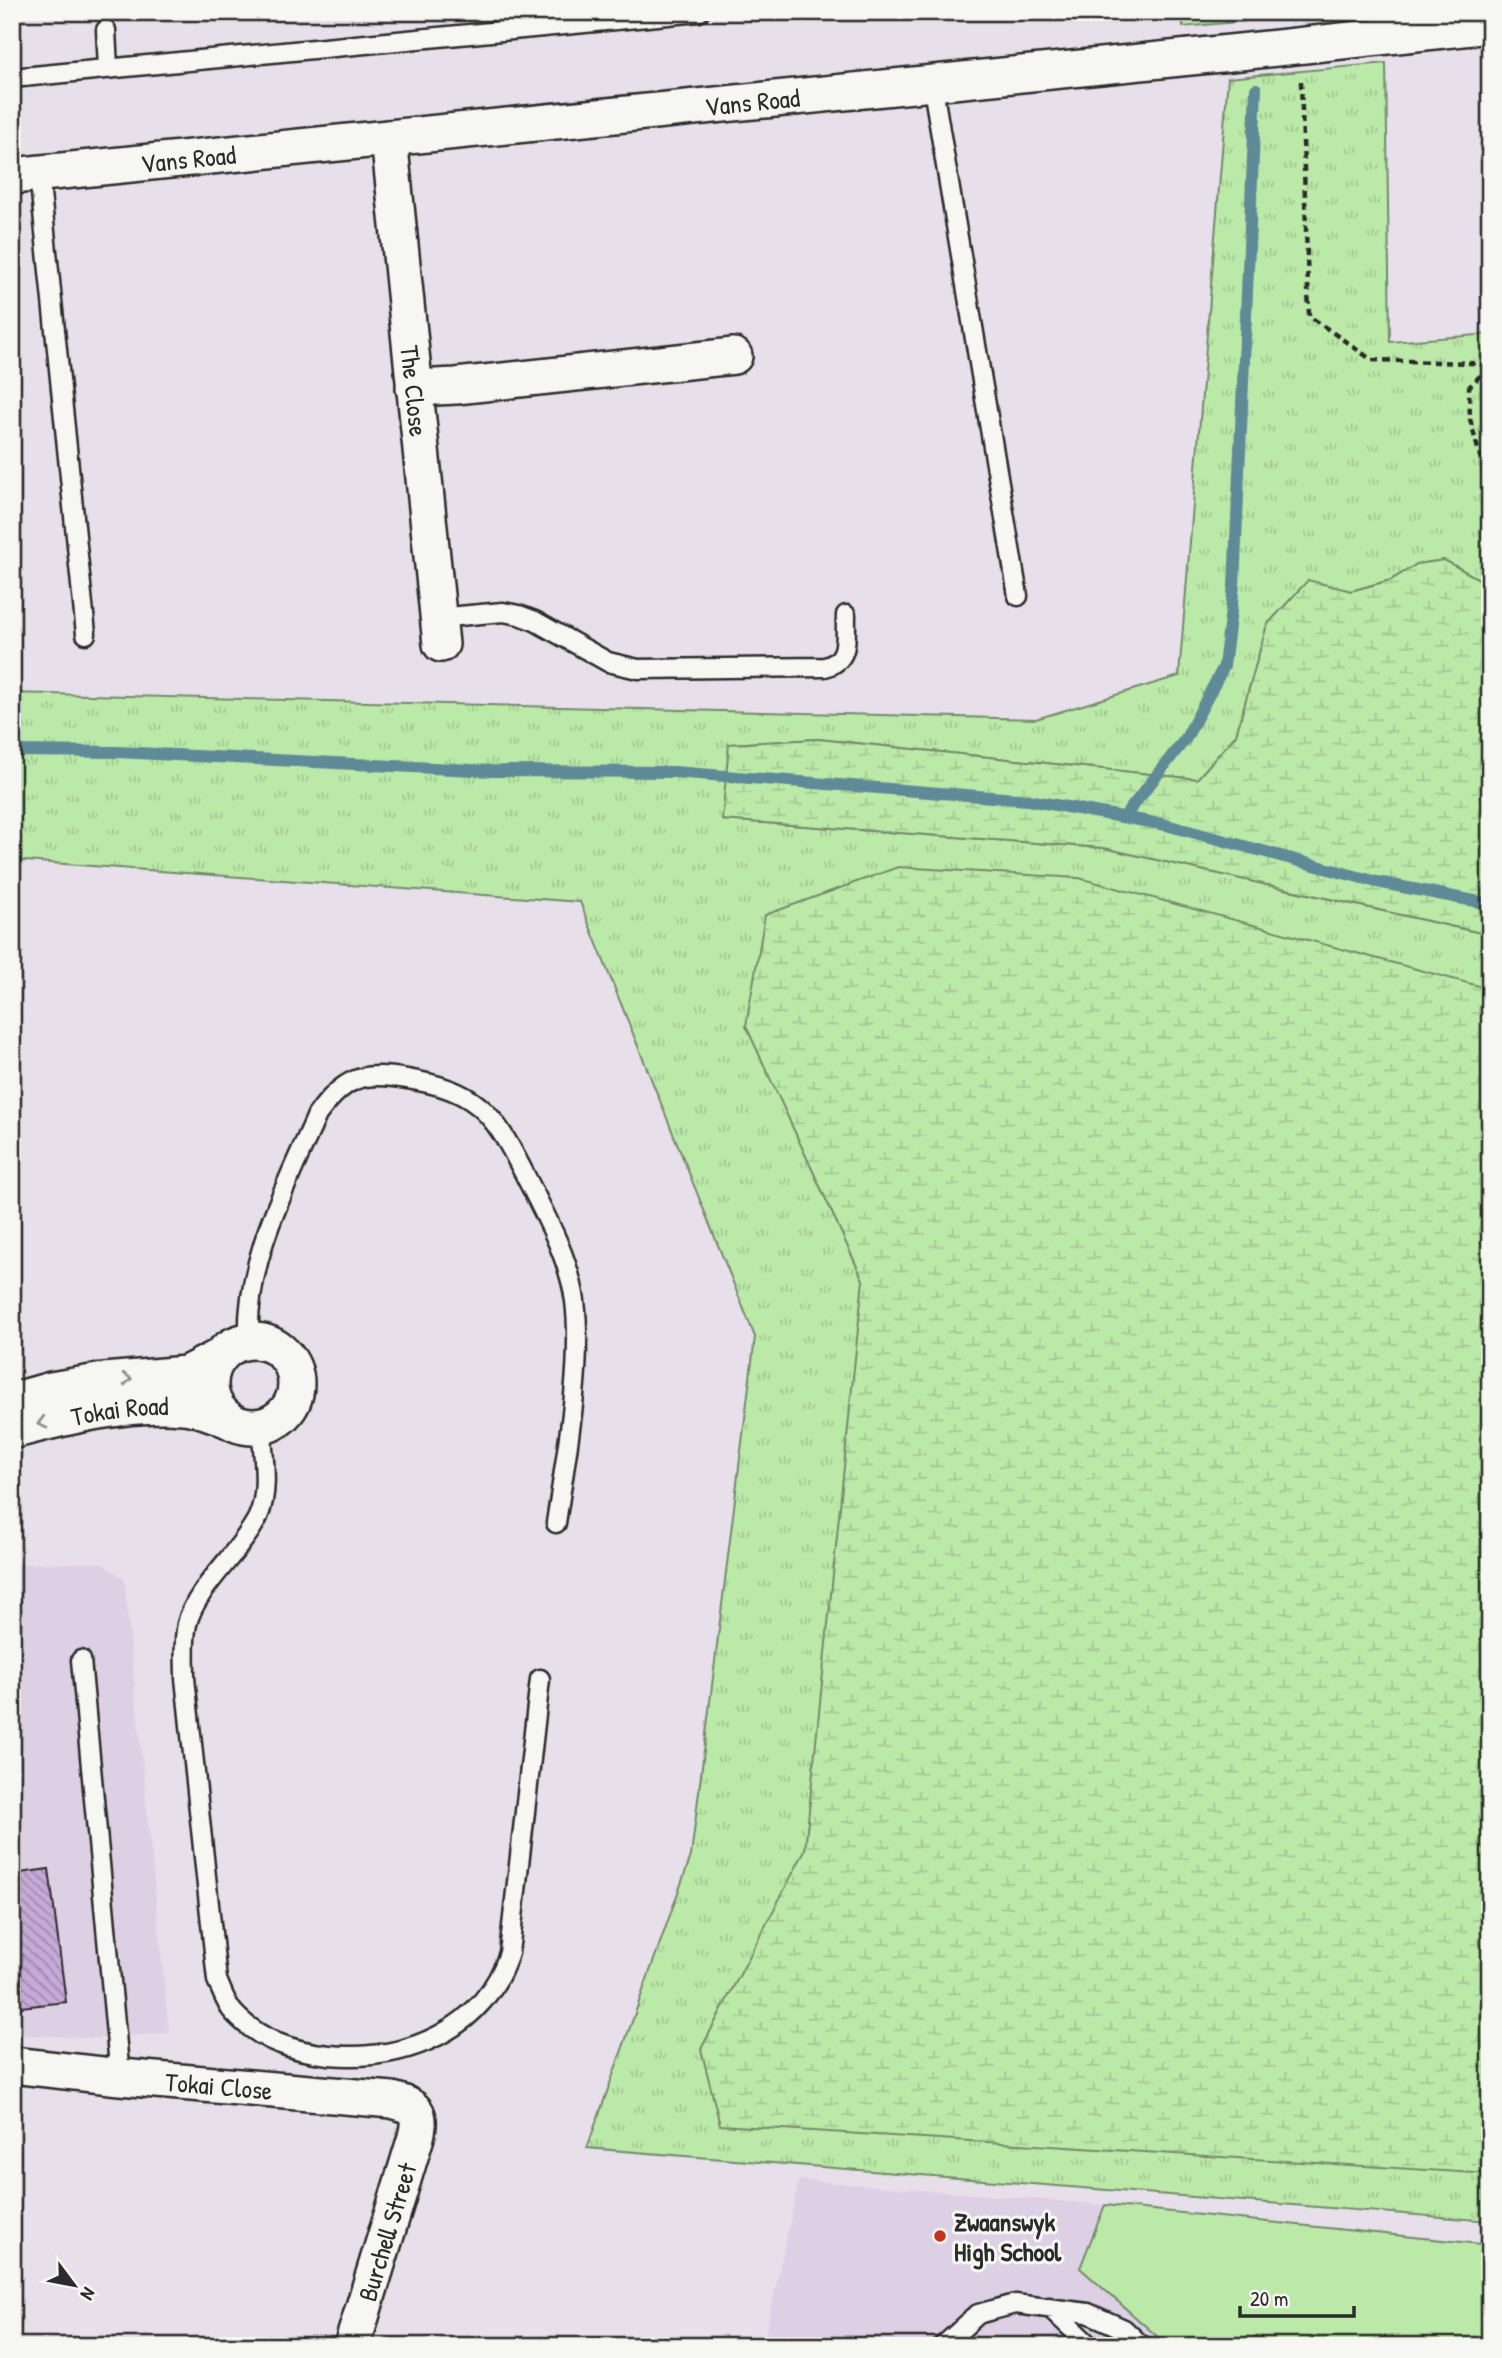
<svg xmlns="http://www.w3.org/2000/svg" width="1502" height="2358" viewBox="0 0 1502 2358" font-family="'Patrick Hand',sans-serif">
	<defs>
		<pattern id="grass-tufts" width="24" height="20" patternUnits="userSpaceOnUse" patternTransform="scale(1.75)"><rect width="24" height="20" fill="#bbe9a8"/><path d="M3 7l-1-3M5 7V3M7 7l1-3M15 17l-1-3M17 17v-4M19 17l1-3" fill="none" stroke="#a1c891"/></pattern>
		<pattern id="wetland-marsh" width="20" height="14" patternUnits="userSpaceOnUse" patternTransform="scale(1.75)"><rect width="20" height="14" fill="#bbe9a8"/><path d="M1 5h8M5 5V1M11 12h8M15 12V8" fill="none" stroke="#a1c891"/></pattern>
		<pattern id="building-back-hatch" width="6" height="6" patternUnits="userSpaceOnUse" patternTransform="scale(1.75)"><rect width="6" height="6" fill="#c5a9d6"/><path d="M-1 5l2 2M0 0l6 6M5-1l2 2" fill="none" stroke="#a08aae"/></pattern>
	</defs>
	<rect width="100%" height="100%" fill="#e7dfea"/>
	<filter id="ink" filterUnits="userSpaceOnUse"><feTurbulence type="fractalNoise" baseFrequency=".0143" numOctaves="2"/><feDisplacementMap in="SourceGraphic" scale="14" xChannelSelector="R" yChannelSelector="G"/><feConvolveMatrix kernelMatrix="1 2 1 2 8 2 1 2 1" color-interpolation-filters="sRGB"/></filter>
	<g filter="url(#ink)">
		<path fill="#ddcfe4" d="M 102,1563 L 124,1579 L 169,2033 L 95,2038 L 12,2034 L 12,1564 Z
			M 799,2180 L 1105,2205 L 1081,2268 L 1168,2346 L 763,2346 Z"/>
		<path fill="url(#grass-tufts)" stroke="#738a6a" stroke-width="2" d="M 1183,12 L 1345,12 L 1183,27 Z
			M 1386,63 L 1390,342 L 1490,334 L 1490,585 L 1444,560 L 1417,564 L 1391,580 L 1351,591 L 1308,581 L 1267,625 L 1236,735 L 1197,779 L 818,739 L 730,744 L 723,820 L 1104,848 L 1490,935 L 1490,2221 L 587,2148 L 691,1856 L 755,1337 L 580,902 L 12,860 L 12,693 L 1036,719 L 1179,676 L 1228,78 Z"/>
		<path fill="url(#wetland-marsh)" stroke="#738a6a" stroke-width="2" d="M 1444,560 L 1490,585 L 1490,935 L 1104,848 L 722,820 L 729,744 L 818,739 L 1197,779 L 1236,735 L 1267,625 L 1308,580 L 1351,591 L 1391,580 L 1417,564 Z
			M 898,867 L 1079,878 L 1490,989 L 1490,2174 L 720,2125 L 701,2049 L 805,1850 L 863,1280 L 746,1026 L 765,915 Z"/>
		<path fill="#bbe9a8" stroke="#738a6a" stroke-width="2" d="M 1105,2205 L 1490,2245 L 1490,2346 L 1168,2346 L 1080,2268 Z"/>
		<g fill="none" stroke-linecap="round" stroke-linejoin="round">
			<path stroke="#5e8a98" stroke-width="12" d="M 12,751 L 117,752 L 492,771 L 674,772 L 1028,800 L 1166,825 L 1377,882 L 1490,904
				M 1124,817 L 1186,738 L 1224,666 L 1234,586 L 1256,89"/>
		</g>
		<path fill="url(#building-back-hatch)" stroke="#2b2b2b" stroke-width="2" d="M 49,1869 L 66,2002 L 12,2008 L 12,1874 Z"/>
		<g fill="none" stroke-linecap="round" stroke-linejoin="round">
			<defs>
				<path id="lane" d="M 106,30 L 108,68
					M 12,78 L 699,12
					M 932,82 L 1018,596
					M 39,173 L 86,634
					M 437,618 L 503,612 L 519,615 L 535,621 L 608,662 L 638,669 L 825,667 C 851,660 845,637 846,615
					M 249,1341 C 245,1260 286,1187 317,1115 C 349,1071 368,1072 418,1081 C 482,1093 496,1119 524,1173 C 544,1213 569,1257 575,1301 C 583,1367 566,1456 556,1523
					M 261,1426 C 263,1455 270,1490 258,1517 C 241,1552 196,1587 187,1624 C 183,1642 185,1660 185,1678 L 217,1980 C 222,1991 226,2005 234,2013 C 260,2041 293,2051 329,2055 C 406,2062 484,2030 509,1953 L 540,1679
					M 81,1660 L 120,2077
					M 1049,2307 L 1090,2346
					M 943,2346 L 978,2314 L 1015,2304 L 1088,2313 L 1124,2329 L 1142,2346"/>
				<g id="street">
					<path id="s1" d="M 389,138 L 441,644"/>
					<path id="s2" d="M 12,176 L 1230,53 L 1490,25"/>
					<path d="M 414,388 L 456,386 L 734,356"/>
					<circle cx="253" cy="1384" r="43"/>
					<path d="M 12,1401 L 51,1390 L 104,1381 L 186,1374 L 219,1357"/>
					<path id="s3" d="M 12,1431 C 65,1417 128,1401 183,1406 C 199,1407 214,1414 229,1420"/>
					<path id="s4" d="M 12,2065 L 120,2077 L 392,2100 C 416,2106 422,2112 416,2137 L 352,2346"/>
				</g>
			</defs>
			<use href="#lane" stroke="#2b2b2b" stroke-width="23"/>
			<use href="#street" stroke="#2b2b2b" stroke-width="40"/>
			<path stroke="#2b2b2b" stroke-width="4.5" stroke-dasharray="7 5" stroke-linecap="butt" d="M 1301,81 L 1309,316 L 1372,360 L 1471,363 L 1490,366
				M 1489,367 L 1469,387 L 1470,419 L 1490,494"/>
			<use href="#lane" stroke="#f6f6f2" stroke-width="18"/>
			<use href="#street" stroke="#f6f6f2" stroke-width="35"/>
		</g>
		<defs><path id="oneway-chevron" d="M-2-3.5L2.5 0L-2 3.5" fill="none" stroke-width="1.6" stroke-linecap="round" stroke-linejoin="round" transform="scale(1.75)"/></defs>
		<g stroke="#90908e">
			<use href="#oneway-chevron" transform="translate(127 1379) rotate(-4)"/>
			<use href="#oneway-chevron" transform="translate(42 1423) rotate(165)"/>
		</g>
	</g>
	<circle fill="#c8321e" stroke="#f6f6f2" stroke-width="2.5" cx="940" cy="2236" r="7"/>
	<g text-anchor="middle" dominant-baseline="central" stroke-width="6" stroke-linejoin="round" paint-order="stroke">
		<g font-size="26" fill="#2b2b2b" stroke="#f6f6f2">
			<text stroke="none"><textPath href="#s2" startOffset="744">Vans Road</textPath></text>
			<text stroke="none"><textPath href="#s2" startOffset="177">Vans Road</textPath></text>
			<text stroke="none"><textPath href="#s1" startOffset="254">The Close</textPath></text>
			<text stroke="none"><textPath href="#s3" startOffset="110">Tokai Road</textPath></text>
			<text stroke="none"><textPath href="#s4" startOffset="208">Tokai Close</textPath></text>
			<text transform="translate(387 2232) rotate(-73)">Burchell Street</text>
		</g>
		<g font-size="26" font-weight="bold" fill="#2b2b2b" stroke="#f6f6f2" text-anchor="start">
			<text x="954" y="2221">Zwaanswyk<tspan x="954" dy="30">High School</tspan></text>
		</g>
	</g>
	<rect width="1502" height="2358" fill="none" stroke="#f6f6f2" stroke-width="42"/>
	<rect x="21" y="21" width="1460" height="2316" fill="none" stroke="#2b2b2b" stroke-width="2.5" filter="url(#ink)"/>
	<g transform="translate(74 2285) rotate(122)" stroke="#f6f6f2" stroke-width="5" paint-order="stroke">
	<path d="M0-5L12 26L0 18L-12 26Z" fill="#2b2b2b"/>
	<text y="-10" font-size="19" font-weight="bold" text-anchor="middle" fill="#2b2b2b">N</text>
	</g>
	<path d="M1240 2306v10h114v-10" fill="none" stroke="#2b2b2b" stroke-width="3.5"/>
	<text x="1250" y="2306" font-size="21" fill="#2b2b2b" stroke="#f6f6f2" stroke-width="5" paint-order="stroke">20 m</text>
</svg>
